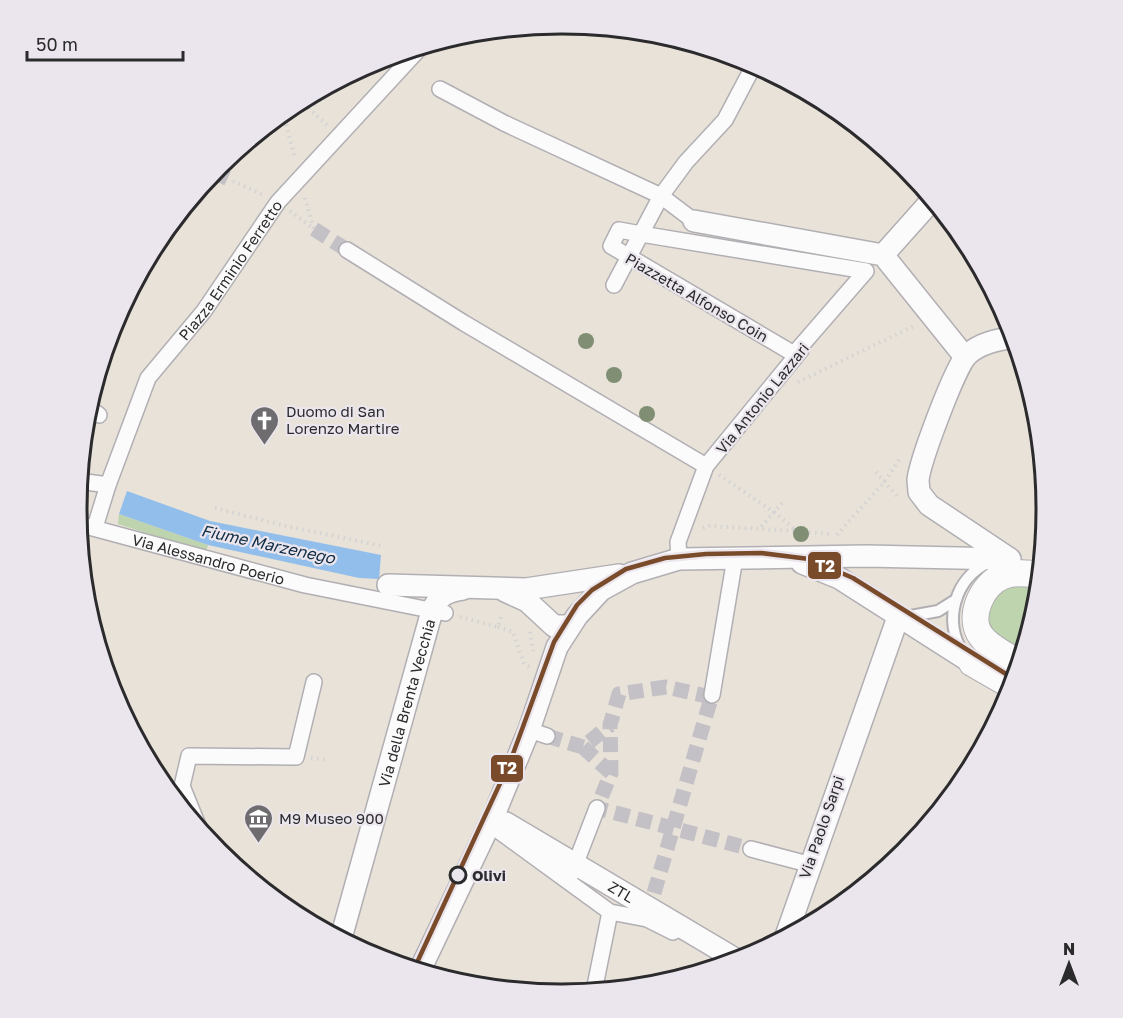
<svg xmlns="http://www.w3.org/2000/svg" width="1123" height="1018" viewBox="0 0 1123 1018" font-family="'Golos Text',sans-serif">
	<rect width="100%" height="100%" fill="#eae7ec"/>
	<path fill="#e8e2d8" d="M79 509a483 483 0 1 1 966 0a483 483 0 1 1-966 0Z"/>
	<path fill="#bdd4ae" d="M 119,514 L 208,545 L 206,552 L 118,524 Z
		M 1027,584 L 1038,591 L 1021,655 C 983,632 979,626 1001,587 Z"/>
	<path fill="#91beeb" d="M 127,491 L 210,521 L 381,555 L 379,579 L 359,578 L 208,545 L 119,514 Z"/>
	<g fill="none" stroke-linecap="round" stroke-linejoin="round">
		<path stroke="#c4c1c6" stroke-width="15" stroke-dasharray="15 8" stroke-linecap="butt" d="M 214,172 L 233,181
			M 314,229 L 347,250
			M 711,697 L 666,687 L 619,694 L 610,725 L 611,773 L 597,808 L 751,849
			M 547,736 L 583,747 L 610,725
			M 583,747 L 611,773
			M 654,893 L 712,695"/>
		<defs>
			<path id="service" d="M 905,617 L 938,611 L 954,601
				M 963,653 C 943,621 954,579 989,562"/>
			<g id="pedestrian">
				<path d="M 440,89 L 504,123 L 661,196 L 686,162 L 725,120 L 754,65"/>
				<path d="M 619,230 L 641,234 L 866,271 L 794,354 L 611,246 Z"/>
				<path d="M 347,250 L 464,323 L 706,466"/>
				<path d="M 614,285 L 661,196 L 694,221"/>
				<path d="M 88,407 L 99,415"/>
				<path d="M 79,481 L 108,485"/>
				<path id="s1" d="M 78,524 L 305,585 L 445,613"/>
				<path id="s2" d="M 95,527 L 108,485 L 148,378 L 204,311 L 278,202 L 421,47"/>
				<path d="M 679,559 L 678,542 L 706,466 L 801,350"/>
				<path d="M 712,695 L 735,558"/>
				<path d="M 529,730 L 547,736"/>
				<path d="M 492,826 L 610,912 L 647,919 L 673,932"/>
				<path d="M 199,828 L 182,786 L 189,756 L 296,757 L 314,682"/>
				<path d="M 751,849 L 808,864"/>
				<path d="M 572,873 L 597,808"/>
				<path d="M 594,991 L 610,912"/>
			</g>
			<g id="minor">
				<path d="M 694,221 L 883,255 L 965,357"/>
				<path d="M 883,255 L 932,200"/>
				<path d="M 1010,559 L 929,505 L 919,492 L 918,480 C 920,461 955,367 967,355 C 980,343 997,340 1014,337"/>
				<path d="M 802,563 L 839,578 L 972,663"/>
				<path d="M 388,585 L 526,589 L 619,575"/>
				<path d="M 505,591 L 527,601 L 554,626 L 569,626"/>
				<path id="s3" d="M 506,823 L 737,960"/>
				<path d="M 786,936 L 897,620"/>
				<path id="s4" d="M 341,938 L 432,611 C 438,596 447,591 463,589"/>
				<path d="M 420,970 L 494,815 L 529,730 L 557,647 L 577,616 L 601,590 L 632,573 L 679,559 L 866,556 L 1004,559"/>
			</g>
			<path id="tertiary" d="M 972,663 L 1012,686
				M 1019,663 C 1006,655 990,648 981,636 C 967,617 982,584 1003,576 C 1014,572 1028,573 1040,575"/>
		</defs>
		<use href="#service" stroke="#b1afb3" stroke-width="14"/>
		<use href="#pedestrian" stroke="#b1afb3" stroke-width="18"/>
		<use href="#minor" stroke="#b1afb3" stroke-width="24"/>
		<use href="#tertiary" stroke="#b1afb3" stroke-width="28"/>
		<path stroke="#d3d3d3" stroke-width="4" stroke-dasharray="1.5 4.5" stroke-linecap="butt" d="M 298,103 L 308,108 L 358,75
			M 308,108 L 328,126
			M 283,113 L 295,158
			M 233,181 L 263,195
			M 305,198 L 314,229
			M 290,211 L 313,228
			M 798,382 L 916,325
			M 876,472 L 899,498
			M 719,475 L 774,512 L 759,529
			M 782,503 L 774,512 L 797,531 L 830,534
			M 215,508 L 286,526 L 382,546
			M 703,528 L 709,526 L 797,531
			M 837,535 L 884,482 L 901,457
			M 460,617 L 498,627 L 502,613
			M 498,627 L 513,632 L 524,664 L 530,667
			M 530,632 L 533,651
			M 311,758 L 327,760"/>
		<use href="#service" stroke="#fcfbfc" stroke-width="10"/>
		<use href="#pedestrian" stroke="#fcfbfc" stroke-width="15"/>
		<use href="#minor" stroke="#fcfbfc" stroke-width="21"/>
		<use href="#tertiary" stroke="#fcfbfc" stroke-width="26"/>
		<defs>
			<path id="tram-1" d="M 414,969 L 510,762 L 554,642 L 577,605 L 592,590 L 626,569 L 665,558 L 706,554 L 761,553 L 809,559 L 853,578 L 1014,679"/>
		</defs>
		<use href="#tram-1" stroke="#ebe6ed" stroke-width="9"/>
		<use href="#tram-1" stroke="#7a4b2a" stroke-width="4.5"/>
	</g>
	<g fill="#808e74">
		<circle cx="586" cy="341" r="8"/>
		<circle cx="614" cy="375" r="8"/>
		<circle cx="647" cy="414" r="8"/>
		<circle cx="801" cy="534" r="8"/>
	</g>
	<defs>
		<symbol id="church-pin" viewBox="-11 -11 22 30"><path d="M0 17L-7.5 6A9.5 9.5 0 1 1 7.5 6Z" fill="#6e6c6f" stroke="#ebe6ed"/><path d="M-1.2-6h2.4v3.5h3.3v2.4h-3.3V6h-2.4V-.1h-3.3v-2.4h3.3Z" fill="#fff"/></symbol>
		<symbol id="museum-pin" viewBox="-11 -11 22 30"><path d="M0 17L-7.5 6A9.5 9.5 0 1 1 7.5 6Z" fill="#6e6c6f" stroke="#ebe6ed"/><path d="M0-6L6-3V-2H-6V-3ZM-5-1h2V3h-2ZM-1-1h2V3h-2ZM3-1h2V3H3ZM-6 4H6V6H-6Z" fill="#fff"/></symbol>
	</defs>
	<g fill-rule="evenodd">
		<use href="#church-pin" x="248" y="404" width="33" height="45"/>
		<use href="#museum-pin" x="242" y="802" width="33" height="45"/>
	</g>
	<circle fill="#ebe6ed" stroke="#2b2a2c" stroke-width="3" cx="458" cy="875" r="8"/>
	<g text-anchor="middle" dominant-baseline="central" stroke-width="4.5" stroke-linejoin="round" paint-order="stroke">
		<g font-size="15" fill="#2b2a2c" stroke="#ebe6ed">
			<text stroke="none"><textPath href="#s2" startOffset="294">Piazza Erminio Ferretto</textPath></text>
			<text transform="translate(697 297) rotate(30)">Piazzetta Alfonso Coin</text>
			<text transform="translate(762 398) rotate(-51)">Via Antonio Lazzari</text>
			<text stroke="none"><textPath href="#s1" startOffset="135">Via Alessandro Poerio</textPath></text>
			<text stroke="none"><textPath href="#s4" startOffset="244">Via della Brenta Vecchia</textPath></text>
			<text transform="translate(821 827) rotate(-71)">Via Paolo Sarpi</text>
			<text stroke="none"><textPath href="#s3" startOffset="134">ZTL</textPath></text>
		</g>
		<g font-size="15" fill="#2b2a2c" stroke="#ebe6ed" text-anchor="start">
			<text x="286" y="411">Duomo di San<tspan x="286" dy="17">Lorenzo Martire</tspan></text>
			<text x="279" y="818">M9 Museo 900</text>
		</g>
		<g font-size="15" font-weight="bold" fill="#2b2a2c" stroke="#ebe6ed" text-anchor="start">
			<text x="472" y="875">Olivi</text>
		</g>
		<g font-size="16" font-style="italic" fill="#102c45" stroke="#ebe6ed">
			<text transform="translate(268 544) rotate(12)">Fiume Marzenego</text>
		</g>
	</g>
	<path d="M0 0H1123V1018H0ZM561 34H562A474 474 0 0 1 1036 508V510A474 474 0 0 1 562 984H561A474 474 0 0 1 87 510V508A474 474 0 0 1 561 34Z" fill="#ebe6ed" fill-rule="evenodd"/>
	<path fill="none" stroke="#2b2a2c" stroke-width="3" d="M561 34H562A474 474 0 0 1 1036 508V510A474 474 0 0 1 562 984H561A474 474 0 0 1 87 510V508A474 474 0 0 1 561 34Z"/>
	<g stroke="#ebe6ed" stroke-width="2">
		<rect x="807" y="551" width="35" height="29" rx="6" fill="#7a4b2a"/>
		<rect x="490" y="754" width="34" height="29" rx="6" fill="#7a4b2a"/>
	</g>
	<g font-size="16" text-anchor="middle" font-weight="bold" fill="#fff">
		<text x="825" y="572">T2</text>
		<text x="507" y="774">T2</text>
	</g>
	<g transform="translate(1069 964)" stroke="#ebe6ed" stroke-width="4.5" paint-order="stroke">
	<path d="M0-4.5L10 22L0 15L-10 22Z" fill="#2b2a2c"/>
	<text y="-9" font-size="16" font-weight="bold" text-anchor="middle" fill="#2b2a2c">N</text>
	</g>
	<path d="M27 51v9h156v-9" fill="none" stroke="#2b2a2c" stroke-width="3"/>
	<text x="36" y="51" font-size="18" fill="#2b2a2c" stroke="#ebe6ed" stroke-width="4.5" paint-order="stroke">50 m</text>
</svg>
